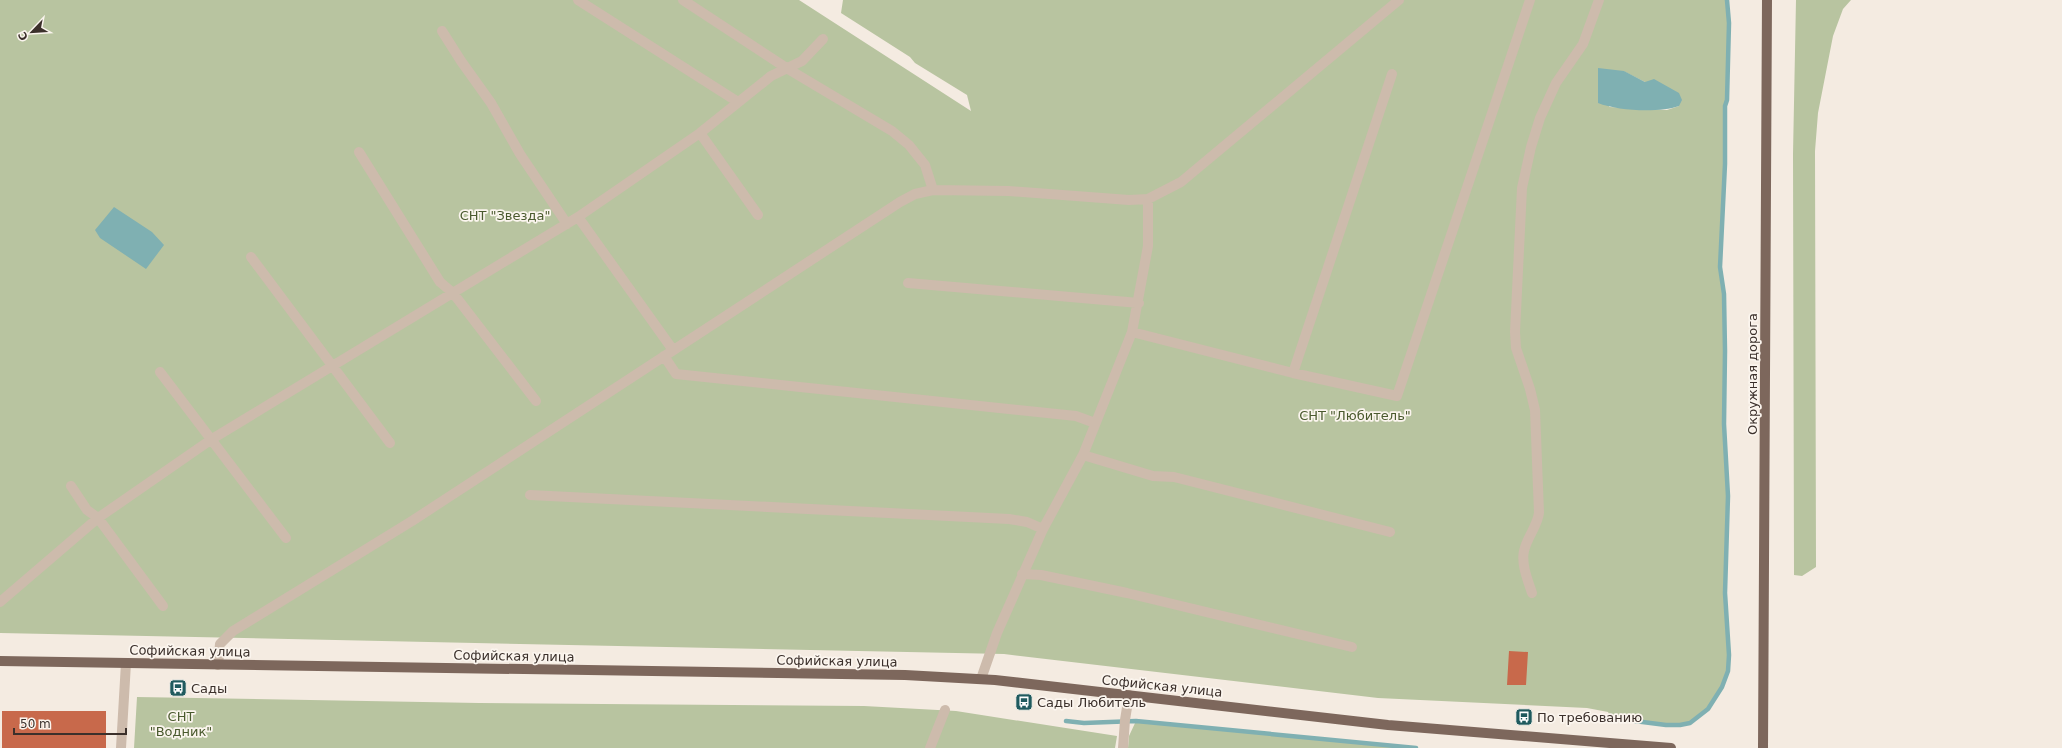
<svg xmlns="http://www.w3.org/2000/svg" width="2062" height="748" viewBox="0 0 2062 748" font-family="'DejaVu Sans',sans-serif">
	<rect width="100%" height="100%" fill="#f4ebe1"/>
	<path fill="#b8c4a0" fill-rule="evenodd" d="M 0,0 L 799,0 L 971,111 L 967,95 L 915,63 L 910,57 L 841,13 L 843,0 L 1727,0 L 1729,23 L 1727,100 L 1725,107 L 1725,164 L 1720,267 L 1724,294 L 1725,351 L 1724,424 L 1728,496 L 1725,593 L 1729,655 L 1728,671 L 1722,687 L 1708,709 L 1690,723 L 1680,725 L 1666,725 L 1611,718 L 1608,712 L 1587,708 L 1378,698 L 1004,654 L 0,633 ZM 1623,71 L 1645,82 L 1679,106 L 1667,110 L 1609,107 Z
		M 1796,0 L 1851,0 L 1843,9 L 1833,36 L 1818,113 L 1815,151 L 1816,567 L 1802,576 L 1794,575 L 1793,154 Z
		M 137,697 L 479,703 L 864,706 L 956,711 L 1117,736 L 1115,748 L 134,748 Z
		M 1136,721 L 1416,748 L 1128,748 L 1129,736 Z"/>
	<path fill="#7fb0b2" d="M 1598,68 L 1624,71 L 1645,82 L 1654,79 L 1679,93 L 1682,100 L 1679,106 C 1659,113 1618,111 1598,103 Z
		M 114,207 L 152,232 L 164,245 L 146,269 L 100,238 L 95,230 Z"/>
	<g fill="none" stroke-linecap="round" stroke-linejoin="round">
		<path stroke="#7fb0b2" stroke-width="4.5" d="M 1611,718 L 1666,725 L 1680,725 L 1690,723 L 1708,709 L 1722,687 L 1728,671 L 1729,655 L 1725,593 L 1728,496 L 1724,424 L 1725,351 L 1724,294 L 1720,267 L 1725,164 L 1725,106 L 1727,100 L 1729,23 L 1727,0
			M 1066,721 L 1084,723 L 1136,721 L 1416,748"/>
	</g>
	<path fill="#c8694b" d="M 1509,651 L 1528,652 L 1526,685 L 1507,685 Z
		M 2,711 L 106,711 L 106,748 L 2,748 Z"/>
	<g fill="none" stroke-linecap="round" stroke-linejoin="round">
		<path stroke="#cdbbac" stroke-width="10" d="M 578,0 L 738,102
			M 683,0 L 788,69 L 892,131 L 909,145 L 925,165 L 933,190
			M 442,31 L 461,61 L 491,103 L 520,154 L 567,224
			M 700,133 L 758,215
			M 359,152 L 440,282 L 453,293 L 536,401
			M 578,217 L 673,350
			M 251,257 L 390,443
			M 908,283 L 1139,303
			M 1132,332 L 1293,373 L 1397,396 L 1530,0
			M 664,356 L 676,374 L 1076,416 L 1095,423
			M 160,372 L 286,538
			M 1293,373 L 1392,74
			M 1083,455 L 1153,476 L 1174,477 L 1390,532
			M 71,486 L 87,510 L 98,518 L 163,606
			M 530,495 L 1009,519 L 1027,522 L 1043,529
			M 1022,574 L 1041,575 L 1127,593 L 1352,647
			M 1532,593 C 1528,581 1521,564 1524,551 C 1527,537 1537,527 1539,513 L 1535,410 L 1530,389 L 1516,348 L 1515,332 L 1522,188 L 1531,147 L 1540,118 L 1556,83 L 1583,44 L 1599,0
			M 0,602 L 98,518 L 212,439 L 578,217 L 700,133 L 771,76 L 802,61 L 823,39
			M 218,665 L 220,644 L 233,631 L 412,521 L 900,202 L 915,194 L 933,190 L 1009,191 L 1129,200 L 1148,199 L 1181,182 L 1399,0
			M 981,679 L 997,633 L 1043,529 L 1083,455 L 1132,332 L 1148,246 L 1148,199
			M 121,748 L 126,663
			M 930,748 L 945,710
			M 1123,748 L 1125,720 L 1129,695"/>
		<path stroke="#7d675c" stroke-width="10" d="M 0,661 L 905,675 L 995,680 L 1388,725 L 1671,748
			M 1763,748 L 1767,0"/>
	</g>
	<defs>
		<symbol id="bus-square" viewBox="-11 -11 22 22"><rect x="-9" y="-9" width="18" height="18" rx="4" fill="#1f5a5e" stroke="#fbf5ee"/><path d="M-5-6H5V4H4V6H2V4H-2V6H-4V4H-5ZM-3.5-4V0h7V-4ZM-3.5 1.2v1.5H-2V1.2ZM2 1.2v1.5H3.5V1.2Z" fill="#fff"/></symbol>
	</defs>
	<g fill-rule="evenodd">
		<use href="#bus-square" x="168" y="678" width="20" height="20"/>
		<use href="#bus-square" x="1014" y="692" width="20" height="20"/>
		<use href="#bus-square" x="1514" y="707" width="20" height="20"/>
	</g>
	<g text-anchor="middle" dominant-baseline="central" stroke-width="3.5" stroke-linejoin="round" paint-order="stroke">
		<g font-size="13" fill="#4a5a2e" stroke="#fbf5ee">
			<text x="505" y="215">СНТ "Звезда"</text>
			<text x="1355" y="415">СНТ "Любитель"</text>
			<text x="181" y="716">СНТ<tspan x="181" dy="15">"Водник"</tspan></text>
		</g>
		<g font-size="13" fill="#3b302b" stroke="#fbf5ee">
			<text transform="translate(1752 374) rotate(-90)">Окружная дорога</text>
			<text transform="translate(190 651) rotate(1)">Софийская улица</text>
			<text transform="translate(514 656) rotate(1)">Софийская улица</text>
			<text transform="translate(837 661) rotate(1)">Софийская улица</text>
			<text transform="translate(1162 686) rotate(6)">Софийская улица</text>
		</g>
		<g font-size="13" fill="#3b302b" stroke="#fbf5ee" text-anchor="start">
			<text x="191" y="688">Сады</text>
			<text x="1037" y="702">Сады Любитель</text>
			<text x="1537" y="717">По требованию</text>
		</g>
	</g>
	<g transform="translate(32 32) rotate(245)" stroke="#fbf5ee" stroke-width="3" paint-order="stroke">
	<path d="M0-3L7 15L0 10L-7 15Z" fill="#3b302b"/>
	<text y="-6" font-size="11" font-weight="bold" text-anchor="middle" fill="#3b302b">С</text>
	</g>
	<path d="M14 728v6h112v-6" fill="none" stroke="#3b302b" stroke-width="2"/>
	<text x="20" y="728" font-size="12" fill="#3b302b" stroke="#fbf5ee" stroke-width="3" paint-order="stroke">50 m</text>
</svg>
